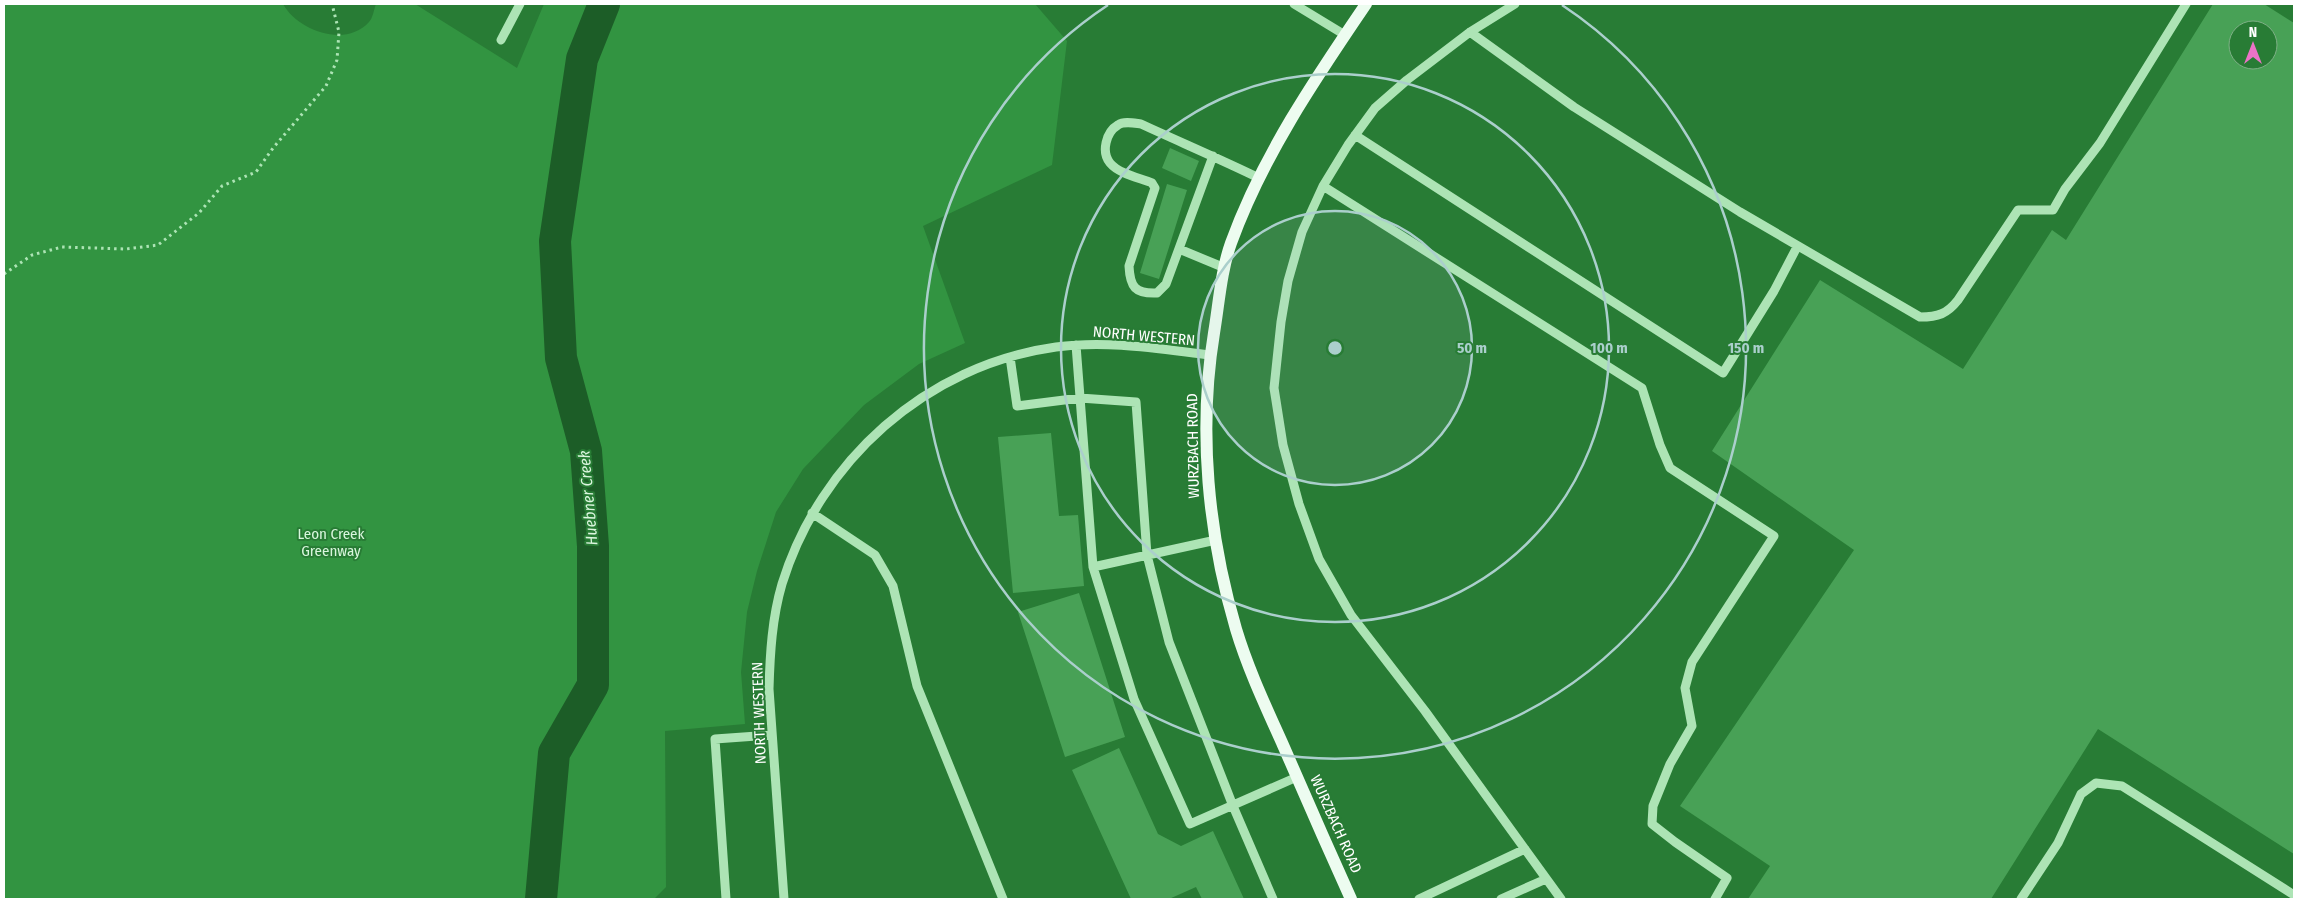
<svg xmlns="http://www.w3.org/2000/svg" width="2298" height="903" viewBox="0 0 2298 903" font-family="'Fira Sans Condensed',sans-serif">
	<rect width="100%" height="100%" fill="#287c35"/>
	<path fill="#329441" d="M 4,4 L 283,4 C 298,31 346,48 369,22 C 373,18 374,9 376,4 L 415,4 L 517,68 L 544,4 L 1035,4 L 1067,41 L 1052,165 L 923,226 L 965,343 L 919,364 L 864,405 L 803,469 L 776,512 L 757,571 L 747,612 L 741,672 L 745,724 L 665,731 L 666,887 L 654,899 L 4,899 Z"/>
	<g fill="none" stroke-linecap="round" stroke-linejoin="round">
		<path stroke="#1c5d27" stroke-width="32" d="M 541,899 L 554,753 L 593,685 L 593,546 L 586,451 L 561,358 L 555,241 L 582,59 L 604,4"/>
	</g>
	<path fill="#48a156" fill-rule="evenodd" d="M 2213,4 L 2264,4 L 2294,23 L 2294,854 L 2098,729 L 1991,899 L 1748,899 L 1770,866 L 1680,806 L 1854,550 L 1712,451 L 1820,280 L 1963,369 L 2052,230 L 2066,240 ZM 2238,30 L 2268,30 L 2268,60 L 2238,60 Z
		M 1170,148 L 1199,161 L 1191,181 L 1162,168 Z
		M 1167,184 L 1187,190 L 1159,279 L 1140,273 Z
		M 1051,433 L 1059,516 L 1078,515 L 1084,586 L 1013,593 L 998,437 Z
		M 1079,593 L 1125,737 L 1065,757 L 1018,612 Z
		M 1119,748 L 1158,834 L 1181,846 L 1213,831 L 1244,899 L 1202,899 L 1196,887 L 1169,899 L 1131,899 L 1072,770 Z"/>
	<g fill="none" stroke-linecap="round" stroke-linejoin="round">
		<path stroke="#ade4b5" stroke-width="3" stroke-dasharray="2.5 4" stroke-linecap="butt" d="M 4,274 L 32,255 L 62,247 L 126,249 L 158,245 L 199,213 L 222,186 L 256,172 L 273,148 L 326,86 L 337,60 L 339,32 L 332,4"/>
		<path stroke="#ade4b5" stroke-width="9" d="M 1294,4 L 1345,35
			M 1515,4 L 1470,32 L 1407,80 L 1375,108 L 1348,145 L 1323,186 L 1302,232 L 1288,281 L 1281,322 L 1274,388 L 1283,445 L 1299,504 L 1319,559 L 1351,615 L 1425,711 L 1561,899
			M 1470,32 L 1574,107 L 1740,212 L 1920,317 C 1938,317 1947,314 1958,300 L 2018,210 L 2053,210 L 2065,189 L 2100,143 L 2186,4
			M 501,40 L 520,4
			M 1355,135 L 1723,373 L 1774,291 L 1797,247
			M 1213,156 L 1166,284 L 1157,293 C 1135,294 1130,287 1129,266 L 1155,188 L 1152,183 C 1140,178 1119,174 1110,163 C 1101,152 1106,132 1118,125 C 1124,121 1133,123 1141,124 C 1180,142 1220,159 1259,178
			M 1323,186 L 1642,388 L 1660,445 L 1670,468 L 1774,536 L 1692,662 L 1685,688 L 1692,726 L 1670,764 L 1653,806 L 1652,824 L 1675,842 L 1727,878 L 1715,899
			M 1179,249 L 1225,268
			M 1076,345 L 1093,567 L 1134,699 L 1190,824 L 1297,777
			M 1010,357 L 1017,406 L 1080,398 L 1136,402 L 1147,555 L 1169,642 L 1233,806 L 1273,899
			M 812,513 L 875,555 L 893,586 L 917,686 L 1003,899
			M 1093,567 L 1216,540
			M 726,899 L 715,739 L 772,735
			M 784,899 L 769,689 C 770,654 772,618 782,584 C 820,461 926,365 1056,347 C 1108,340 1159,349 1210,355
			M 1419,899 L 1525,849
			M 1501,899 L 1546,879
			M 2021,899 L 2058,843 L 2081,794 L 2096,783 L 2122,786 L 2294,895"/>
		<path stroke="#edfcf0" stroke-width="12" d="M 1351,899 C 1328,848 1305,796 1283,745 C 1266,707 1248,669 1236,629 C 1208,534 1198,430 1214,333 C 1219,303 1221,271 1231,243 C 1262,157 1315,79 1366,4"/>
	</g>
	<circle cx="1335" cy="348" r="137" fill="#abcfcc" fill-opacity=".12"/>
	<g fill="none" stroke="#abcfcc" stroke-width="2.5">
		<circle cx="1335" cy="348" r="137"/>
		<circle cx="1335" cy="348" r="274"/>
		<path d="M1562 5A411 411 0 1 1 1108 5"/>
	</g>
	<g text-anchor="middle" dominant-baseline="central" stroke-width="4" stroke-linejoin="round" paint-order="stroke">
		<g font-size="15" fill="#fff" stroke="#287c35">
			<text transform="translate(1144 336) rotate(5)">NORTH WESTERN</text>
			<text transform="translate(1193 446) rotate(-91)">WURZBACH ROAD</text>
			<text transform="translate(759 713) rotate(-92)">NORTH WESTERN</text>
			<text transform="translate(1336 824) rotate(66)">WURZBACH ROAD</text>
		</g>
		<g font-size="15" fill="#d9f6dd" stroke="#287c35">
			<text x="331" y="534">Leon Creek<tspan x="331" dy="17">Greenway</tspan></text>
		</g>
		<g font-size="16" font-style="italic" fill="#dcf6df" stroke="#287c35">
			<text transform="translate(588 498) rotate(-95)">Huebner Creek</text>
		</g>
	</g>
	<circle cx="1335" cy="348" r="8" fill="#abcfcc" stroke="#287c35" stroke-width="2.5"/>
	<g font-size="15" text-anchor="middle" font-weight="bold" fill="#abcfcc" stroke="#287c35" stroke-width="4" stroke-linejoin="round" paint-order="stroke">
		<text x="1472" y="353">50 m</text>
		<text x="1609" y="353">100 m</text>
		<text x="1746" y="353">150 m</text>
	</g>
	<rect width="2298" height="903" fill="none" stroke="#ffffff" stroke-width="10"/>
	<g transform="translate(2253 45)"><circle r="24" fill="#287c35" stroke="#7eb086"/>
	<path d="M0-4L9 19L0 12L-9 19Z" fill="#ec73c7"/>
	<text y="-8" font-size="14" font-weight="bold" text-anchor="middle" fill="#ffffff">N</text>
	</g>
</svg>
